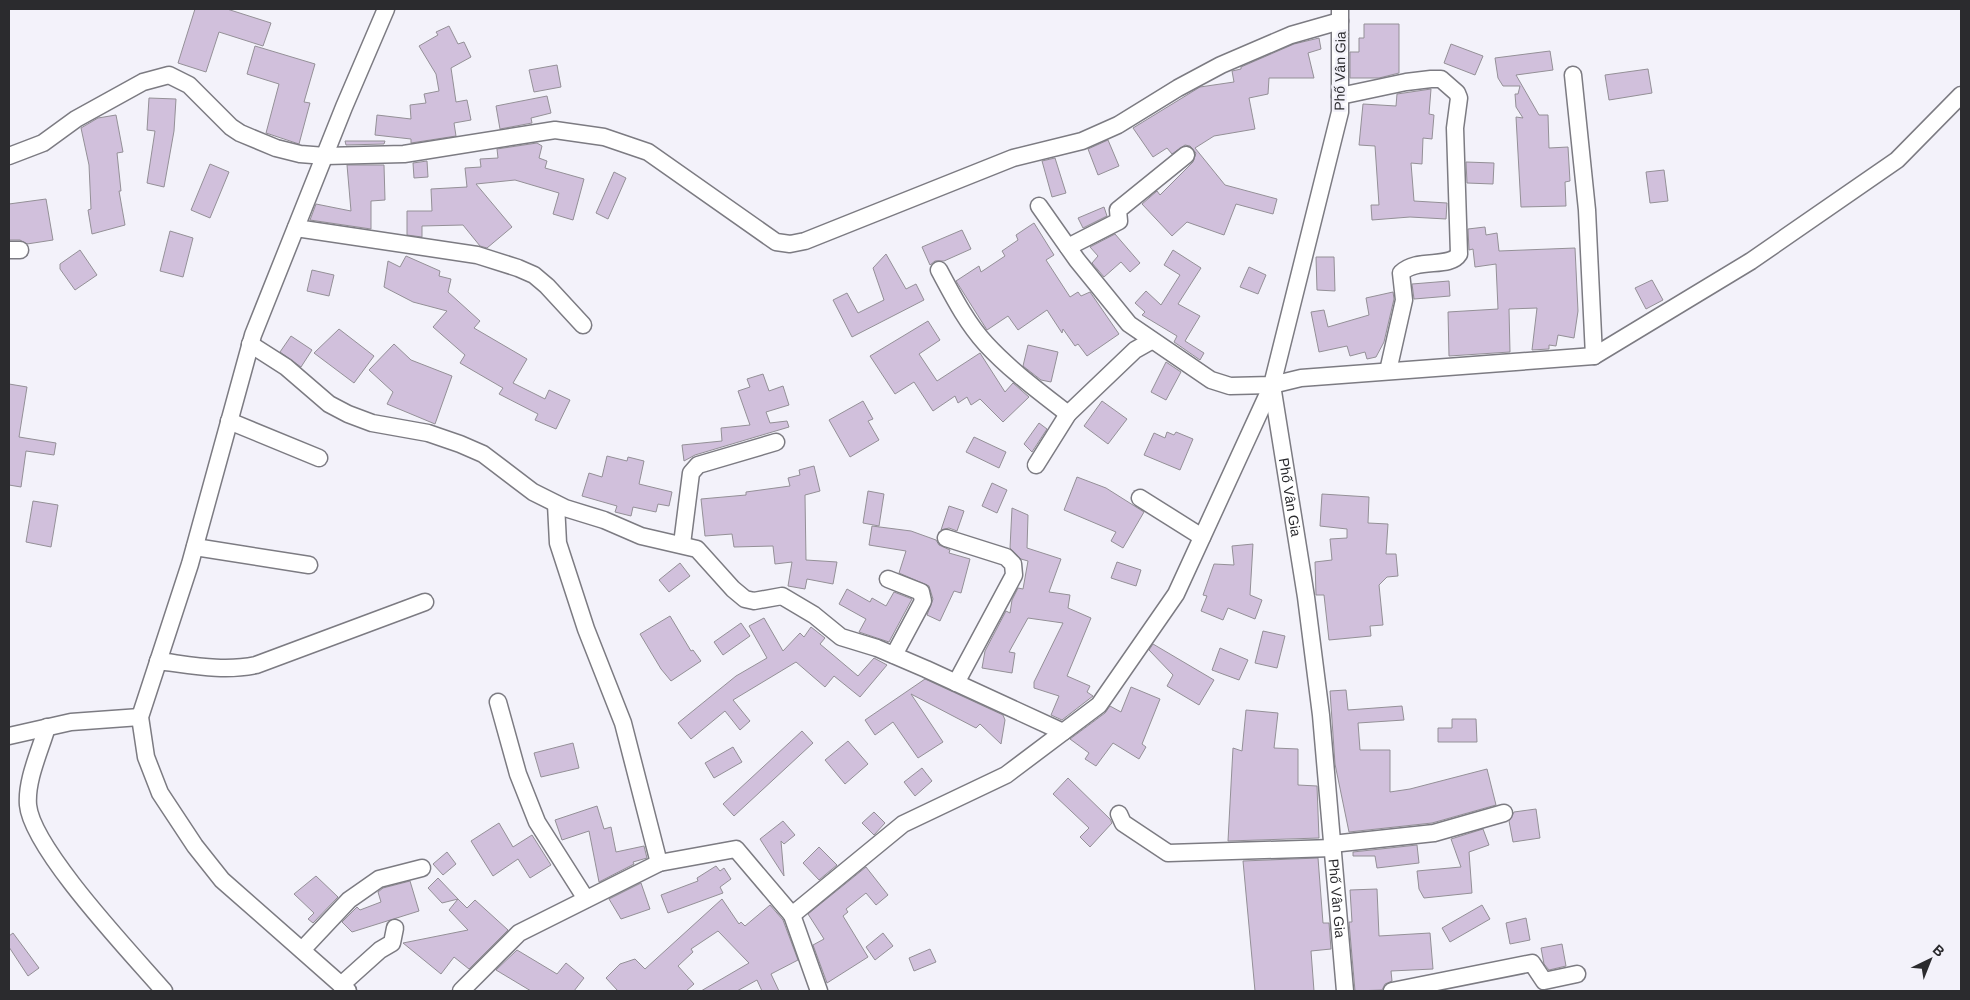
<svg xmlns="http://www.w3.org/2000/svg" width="1970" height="1000" viewBox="0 0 1970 1000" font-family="Helvetica,sans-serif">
	<rect width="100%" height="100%" fill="#f3f2fa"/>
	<path fill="#d1c0dc" stroke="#949097" d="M 195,9 L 227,9 L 271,23 L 263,46 L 219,32 L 206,72 L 178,63 Z
		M 1364,24 L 1399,24 L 1399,73 L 1379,78 L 1350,78 L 1350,52 L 1359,52 L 1359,38 L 1364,38 Z
		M 449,26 L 458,44 L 464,42 L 471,57 L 451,68 L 456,102 L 467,100 L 471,120 L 454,123 L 456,136 L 411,143 L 411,139 L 375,135 L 377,115 L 411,119 L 410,105 L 426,103 L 424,94 L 439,91 L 436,74 L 419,46 L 438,35 L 436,32 Z
		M 1319,38 L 1321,49 L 1308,53 L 1314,78 L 1269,78 L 1268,94 L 1249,98 L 1255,129 L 1214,136 L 1195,148 L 1225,185 L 1277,199 L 1273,214 L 1236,204 L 1224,235 L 1187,222 L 1172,236 L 1142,204 L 1157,191 L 1160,195 L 1193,162 L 1196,153 L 1190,146 L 1185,145 L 1172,154 L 1167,148 L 1153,157 L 1133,128 L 1200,87 L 1234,82 L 1232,71 L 1241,69 L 1241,67 L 1294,44 Z
		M 1451,44 L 1483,56 L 1475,75 L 1444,63 Z
		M 255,46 L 315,64 L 304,102 L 310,103 L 299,144 L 266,133 L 279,84 L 247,74 Z
		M 1550,51 L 1553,70 L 1516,75 L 1539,115 L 1548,115 L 1549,148 L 1568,147 L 1570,181 L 1565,182 L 1566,206 L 1521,207 L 1516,117 L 1523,118 L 1516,107 L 1515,94 L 1518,94 L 1520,86 L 1503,86 L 1498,78 L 1495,58 Z
		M 557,65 L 561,87 L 534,92 L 529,70 Z
		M 1648,69 L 1652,93 L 1609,100 L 1605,75 Z
		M 1431,89 L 1429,114 L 1434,115 L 1432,139 L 1423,138 L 1422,164 L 1411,163 L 1414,201 L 1447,203 L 1446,219 L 1410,217 L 1372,220 L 1371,205 L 1379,205 L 1375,146 L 1359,145 L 1363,104 L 1396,106 L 1397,94 Z
		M 547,96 L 551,113 L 531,118 L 532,123 L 500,129 L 496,106 Z
		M 149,98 L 176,99 L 174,131 L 164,187 L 147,183 L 155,131 L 147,130 Z
		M 116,115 L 123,152 L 117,153 L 121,191 L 119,191 L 125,225 L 92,234 L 88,210 L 91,209 L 89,165 L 81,128 L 98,118 Z
		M 1108,140 L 1119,166 L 1098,175 L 1088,149 Z
		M 345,141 L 385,141 L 384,144 L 346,145 Z
		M 537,143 L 542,146 L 539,158 L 547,161 L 545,168 L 584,179 L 573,220 L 553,214 L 559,193 L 515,180 L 476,184 L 512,227 L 487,248 L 480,246 L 463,225 L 422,226 L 422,237 L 407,235 L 407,211 L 432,211 L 431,189 L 467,187 L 465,168 L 481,167 L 480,159 L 498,158 L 497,149 Z
		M 1055,158 L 1066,193 L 1052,197 L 1042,161 Z
		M 427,161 L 428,177 L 414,178 L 413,163 Z
		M 1466,162 L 1494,163 L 1493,184 L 1467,183 Z
		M 210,164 L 229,172 L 210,218 L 191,210 Z
		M 347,165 L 384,165 L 385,200 L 371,201 L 371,229 L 310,220 L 316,204 L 351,211 Z
		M 1664,170 L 1668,201 L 1650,203 L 1646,172 Z
		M 614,172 L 626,178 L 608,219 L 596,213 Z
		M 46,199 L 53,240 L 27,244 L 20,240 L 9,240 L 9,204 Z
		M 1104,207 L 1107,216 L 1083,228 L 1078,218 Z
		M 1034,223 L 1054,255 L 1046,260 L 1070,297 L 1078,292 L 1081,296 L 1090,292 L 1119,334 L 1087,356 L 1078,344 L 1075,346 L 1063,329 L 1062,333 L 1047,310 L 1018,330 L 1008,316 L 987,330 L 956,281 L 979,266 L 981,272 L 1005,256 L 1002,251 L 1018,240 L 1016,235 Z
		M 1485,227 L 1486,235 L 1497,233 L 1499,251 L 1575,248 L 1578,311 L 1574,338 L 1558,335 L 1556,346 L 1549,345 L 1549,349 L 1532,350 L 1537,308 L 1509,309 L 1510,352 L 1449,356 L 1448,312 L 1498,309 L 1496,264 L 1475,267 L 1473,249 L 1469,250 L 1468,229 Z
		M 962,230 L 971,249 L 944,261 L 935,261 L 930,265 L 922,247 Z
		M 170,231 L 193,238 L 183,277 L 160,271 Z
		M 1115,234 L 1140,263 L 1130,272 L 1121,262 L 1104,277 L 1092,263 L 1098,256 L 1090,247 Z
		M 80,250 L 97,275 L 75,290 L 60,269 L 60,264 Z
		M 1173,250 L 1201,268 L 1178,304 L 1200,316 L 1185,341 L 1204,353 L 1200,360 L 1174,342 L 1177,336 L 1142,315 L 1145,312 L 1135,303 L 1146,291 L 1161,305 L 1180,275 L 1164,265 Z
		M 886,254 L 906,289 L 916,284 L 924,300 L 852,337 L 833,300 L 847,293 L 858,313 L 884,300 L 873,268 Z
		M 406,256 L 440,271 L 439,276 L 451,279 L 448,292 L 480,321 L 474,328 L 527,359 L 513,383 L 545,399 L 549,390 L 570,400 L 556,429 L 535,420 L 538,414 L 499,394 L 503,388 L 460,363 L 465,355 L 433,327 L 447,311 L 413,302 L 384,287 L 388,261 L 400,267 Z
		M 1316,257 L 1334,257 L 1335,291 L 1317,290 Z
		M 1249,267 L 1266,275 L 1258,294 L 1240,287 Z
		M 312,270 L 334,275 L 329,296 L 307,291 Z
		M 1652,280 L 1663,300 L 1646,309 L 1635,288 Z
		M 1449,281 L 1450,296 L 1414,299 L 1412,284 Z
		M 1393,292 L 1394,299 L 1384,342 L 1376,357 L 1367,359 L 1365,352 L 1350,356 L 1347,346 L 1319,352 L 1311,312 L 1324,310 L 1328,327 L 1369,315 L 1366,298 Z
		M 928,321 L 940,340 L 919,354 L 937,381 L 980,353 L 1005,392 L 1013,383 L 1029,397 L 1003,422 L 980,399 L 971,405 L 967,397 L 958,403 L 955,396 L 933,411 L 914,382 L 895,394 L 870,356 Z
		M 339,329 L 374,356 L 354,383 L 314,353 Z
		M 291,336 L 312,350 L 301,367 L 280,352 Z
		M 394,344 L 411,360 L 452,376 L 435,424 L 387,404 L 393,392 L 369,370 Z
		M 1028,345 L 1058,352 L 1051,382 L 1041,380 L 1023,366 Z
		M 1166,362 L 1181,372 L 1166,400 L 1151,392 Z
		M 763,374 L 769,391 L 783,386 L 789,405 L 766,412 L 770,423 L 787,421 L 789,427 L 695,455 L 684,461 L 682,445 L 722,441 L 721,428 L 750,425 L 738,391 L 750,387 L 747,379 Z
		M 9,384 L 27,387 L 19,437 L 56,443 L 54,455 L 26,451 L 21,487 L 9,485 Z
		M 863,401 L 873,419 L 868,421 L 879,440 L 850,457 L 829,420 Z
		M 1102,401 L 1127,419 L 1108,444 L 1084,426 Z
		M 1039,423 L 1047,429 L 1032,452 L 1024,444 Z
		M 1167,432 L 1174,435 L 1176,432 L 1193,439 L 1180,470 L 1144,455 L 1154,433 L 1165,438 Z
		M 974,437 L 1006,452 L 999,468 L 966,452 Z
		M 607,456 L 627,461 L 628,457 L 644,461 L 639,484 L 672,492 L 669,506 L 658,504 L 656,512 L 633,507 L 631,516 L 615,512 L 617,506 L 582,496 L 589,473 L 602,477 Z
		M 814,466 L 820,491 L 805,495 L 806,560 L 837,562 L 833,584 L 807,579 L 805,589 L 788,586 L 792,562 L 775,564 L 773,546 L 734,547 L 732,534 L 705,536 L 701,499 L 746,495 L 746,492 L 790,486 L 788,478 L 800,475 L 799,470 Z
		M 1077,477 L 1106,488 L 1144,512 L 1123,548 L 1111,541 L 1116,532 L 1064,510 Z
		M 992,483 L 1007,490 L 997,513 L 982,506 Z
		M 868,491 L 884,494 L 879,526 L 863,523 Z
		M 1322,494 L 1369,497 L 1368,523 L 1388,524 L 1386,554 L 1396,554 L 1398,576 L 1387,577 L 1379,585 L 1383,625 L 1370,626 L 1371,636 L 1329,640 L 1324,595 L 1316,595 L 1315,562 L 1332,560 L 1330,539 L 1347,538 L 1347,529 L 1320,526 Z
		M 33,501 L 58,505 L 51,547 L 26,542 Z
		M 949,506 L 964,511 L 957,531 L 949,528 L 941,530 Z
		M 1012,508 L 1028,515 L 1027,548 L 1061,559 L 1049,592 L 1070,595 L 1068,608 L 1091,618 L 1067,676 L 1090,686 L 1087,692 L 1093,696 L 1062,720 L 1051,715 L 1059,696 L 1034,688 L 1034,682 L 1063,623 L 1028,618 L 1009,652 L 1015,653 L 1012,673 L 982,668 L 985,651 L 1006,611 L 1010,613 L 1012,600 L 1018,588 L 1023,589 L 1028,561 L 1021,559 L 1010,548 Z
		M 872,526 L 911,531 L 936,540 L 939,545 L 950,550 L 949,553 L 970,559 L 961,593 L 954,591 L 940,621 L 927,615 L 933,599 L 929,586 L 899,573 L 906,551 L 869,545 Z
		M 1253,544 L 1250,595 L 1262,600 L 1255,619 L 1228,608 L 1223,620 L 1201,611 L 1207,596 L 1203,595 L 1214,564 L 1234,565 L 1232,546 Z
		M 1117,562 L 1141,570 L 1136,586 L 1111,578 Z
		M 680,563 L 690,576 L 669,592 L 659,580 Z
		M 847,589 L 870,602 L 872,598 L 886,606 L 894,592 L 912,599 L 889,642 L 859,632 L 866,619 L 839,604 Z
		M 670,616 L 691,651 L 693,650 L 701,661 L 671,681 L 661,669 L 640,634 Z
		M 764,618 L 783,651 L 800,633 L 804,637 L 811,627 L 825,638 L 820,644 L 858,676 L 874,658 L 887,665 L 860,697 L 834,676 L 825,687 L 796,662 L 733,700 L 750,721 L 740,730 L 725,711 L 691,739 L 678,723 L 736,676 L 767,658 L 749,626 Z
		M 741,623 L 750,636 L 723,655 L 714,642 Z
		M 1263,631 L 1285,636 L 1277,668 L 1255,663 Z
		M 1153,644 L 1214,680 L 1199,705 L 1167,686 L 1173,675 L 1149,650 Z
		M 1220,648 L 1248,660 L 1239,680 L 1212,670 Z
		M 925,679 L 1003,715 L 1005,720 L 1001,744 L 980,724 L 976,728 L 911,694 L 943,742 L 918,758 L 893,722 L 875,735 L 865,720 Z
		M 1131,687 L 1160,699 L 1142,744 L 1146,747 L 1139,759 L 1113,743 L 1096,766 L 1085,759 L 1089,753 L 1070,739 L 1105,713 L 1110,706 L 1121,712 Z
		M 1346,690 L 1348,710 L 1402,706 L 1404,720 L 1358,723 L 1360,750 L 1390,750 L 1390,792 L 1410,789 L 1487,769 L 1496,805 L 1432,823 L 1349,832 L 1335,764 L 1330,691 Z
		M 1246,710 L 1278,713 L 1274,748 L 1298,749 L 1298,785 L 1317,786 L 1319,838 L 1228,841 L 1233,748 L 1242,751 Z
		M 1452,719 L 1476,719 L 1477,742 L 1438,742 L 1438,728 L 1452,728 Z
		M 802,731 L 813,743 L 734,816 L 723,804 Z
		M 848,741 L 868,764 L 845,784 L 825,760 Z
		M 573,743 L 579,768 L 541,777 L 534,753 Z
		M 733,747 L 742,762 L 714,778 L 705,763 Z
		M 922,768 L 932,781 L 915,796 L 904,782 Z
		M 1068,778 L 1110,819 L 1112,823 L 1090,847 L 1080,837 L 1089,828 L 1053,794 Z
		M 597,806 L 604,829 L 611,827 L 616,852 L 644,846 L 647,858 L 633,862 L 634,864 L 599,882 L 589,831 L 562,840 L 555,820 Z
		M 1536,809 L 1540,838 L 1513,842 L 1509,821 L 1514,812 Z
		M 874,812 L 885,823 L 874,835 L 862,823 Z
		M 783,821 L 795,835 L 784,844 L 781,841 L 784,876 L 760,839 Z
		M 499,823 L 513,847 L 532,835 L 551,865 L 530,878 L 518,859 L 493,876 L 471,841 Z
		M 1483,829 L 1489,845 L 1469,852 L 1472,893 L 1424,898 L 1419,889 L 1417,871 L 1461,867 L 1451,839 Z
		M 1417,845 L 1419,863 L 1377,868 L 1375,856 L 1353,856 L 1353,852 Z
		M 819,847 L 837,865 L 819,880 L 803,863 Z
		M 447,852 L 456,864 L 443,875 L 433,864 Z
		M 1318,858 L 1323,923 L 1329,923 L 1331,949 L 1311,951 L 1314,991 L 1255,991 L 1243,861 Z
		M 716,866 L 720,871 L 724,868 L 731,879 L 720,887 L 723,893 L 668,913 L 661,895 L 698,881 L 697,878 Z
		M 866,867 L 888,895 L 876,905 L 866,893 L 846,909 L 848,912 L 843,916 L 868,957 L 827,983 L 813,945 L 824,939 L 808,914 Z
		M 316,876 L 338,897 L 313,923 L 308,919 L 314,913 L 294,894 Z
		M 438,878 L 458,899 L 442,903 L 428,888 Z
		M 410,881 L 419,911 L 352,932 L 342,922 L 357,907 L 360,910 L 381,902 L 378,892 L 383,888 Z
		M 641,883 L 650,909 L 621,919 L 609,899 Z
		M 1377,889 L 1379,936 L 1430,933 L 1433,969 L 1391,971 L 1392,981 L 1385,984 L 1382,990 L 1355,991 L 1349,922 L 1352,922 L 1350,890 Z
		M 458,899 L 467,908 L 475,900 L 508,930 L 469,969 L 454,957 L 441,974 L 403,943 L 468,930 L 449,910 Z
		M 722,899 L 739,924 L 741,922 L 745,926 L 770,905 L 783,920 L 798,960 L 771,974 L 779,991 L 762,991 L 757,980 L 737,991 L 701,991 L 749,963 L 718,931 L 691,949 L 693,952 L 678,966 L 694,984 L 686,991 L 618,991 L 606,978 L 620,964 L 635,959 L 645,969 Z
		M 1482,905 L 1490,919 L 1450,942 L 1442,928 Z
		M 1526,918 L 1530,940 L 1510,944 L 1506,923 Z
		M 13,933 L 39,968 L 28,976 L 9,947 L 9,936 Z
		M 883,933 L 893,946 L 875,960 L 866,947 Z
		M 1562,944 L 1566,966 L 1549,970 L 1544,964 L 1541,948 Z
		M 930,949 L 936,962 L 914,971 L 909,958 Z
		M 517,950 L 557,974 L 566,963 L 584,978 L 574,991 L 531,991 L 496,970 Z"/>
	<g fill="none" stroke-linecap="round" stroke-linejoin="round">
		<defs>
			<g id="street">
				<path id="s1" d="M 1340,9 L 1340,112 L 1272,385 L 1306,597 L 1321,715 L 1345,991"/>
				<path d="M 1573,75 L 1587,210 L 1594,356"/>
				<path d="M 1340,96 L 1406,82 L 1431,79 L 1441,79 L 1457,93 L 1459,98 L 1455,128 L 1459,254 C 1450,269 1417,257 1401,273 L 1404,300 L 1388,371"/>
				<path d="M 9,156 L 43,143 L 76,119 L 143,82 L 169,75 L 189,85 L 231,127 L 240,133 L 276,148 L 300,154 L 325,156 L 404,154 L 555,130 L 604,137 L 648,152 L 776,242 L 790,244 L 805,241 L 1013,158 L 1082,141 L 1118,125 L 1178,88 L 1221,65 L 1291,35 L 1340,21"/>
				<path d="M 1039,206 L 1077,260 L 1129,324 L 1211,380 L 1230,386 L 1272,385 L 1301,378 L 1594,356 L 1751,261 L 1897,160 L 1961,95"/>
				<path d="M 296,228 L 477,255 L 518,268 L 534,275 L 547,286 L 583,325"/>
				<path d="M 1068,247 L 1119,221 L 1118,210 L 1186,155"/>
				<path d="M 9,250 L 20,250"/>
				<path d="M 939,270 C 953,296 966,322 986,344 C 1011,371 1040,392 1068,414"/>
				<path d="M 250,344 L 286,367 L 329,404 L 348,414 L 372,423 L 428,433 L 460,444 L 483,454 L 533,492 L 565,508 L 604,520 L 641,536 L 697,549 L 733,589 L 745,599 L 754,601 L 782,596 L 814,615 L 841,637 L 877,648 L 926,669 L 1063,732"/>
				<path d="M 229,421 L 319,458"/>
				<path d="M 1036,465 L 1068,414 L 1135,350 L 1151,341"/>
				<path d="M 1140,498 L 1202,537"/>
				<path d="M 556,504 L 558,543 L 586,629 L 623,723 L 659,863"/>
				<path d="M 946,538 L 1006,557 L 1013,564 L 1014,575 L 956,683"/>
				<path d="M 682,544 L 691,473 L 698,465 L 776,442"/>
				<path d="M 195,547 L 309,565"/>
				<path d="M 888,579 L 921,592 L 923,601 L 894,655"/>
				<path d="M 158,661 C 191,665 223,672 256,665 L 425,602"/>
				<path d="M 498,702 L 518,774 L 537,822 L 586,899"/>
				<path d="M 47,727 C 40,751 26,780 28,805 C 32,849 132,954 164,991"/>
				<path d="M 9,736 L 71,722 L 140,717"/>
				<path d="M 1119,814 L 1123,823 L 1168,853 L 1333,848"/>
				<path d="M 1332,844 L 1434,833 L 1504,813"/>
				<path d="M 792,915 L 819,991"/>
				<path d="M 302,950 L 349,900 L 379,879 L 422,868"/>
				<path d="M 341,985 L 380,950 L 392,943 L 395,928"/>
				<path d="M 348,991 L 222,880 L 195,846 L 160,793 L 146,757 L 140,717 L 190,564 L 253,335 L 344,107 L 386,9"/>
				<path d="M 461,991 L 519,933 L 659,863 L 736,849 L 792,915 L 903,824 L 1006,775 L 1099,705 L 1176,594 L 1272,385"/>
				<path d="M 1392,991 L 1532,963 L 1544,981 L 1577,974"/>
			</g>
		</defs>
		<use href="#street" stroke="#7c7b82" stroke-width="19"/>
		<use href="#street" stroke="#fff" stroke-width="16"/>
	</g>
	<g text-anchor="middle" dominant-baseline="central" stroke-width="5" stroke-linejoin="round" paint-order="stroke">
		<g font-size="14" fill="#2b2b2e" stroke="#f3f2fa">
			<text transform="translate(1340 71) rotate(-89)">Phố Vân Gia</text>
			<text stroke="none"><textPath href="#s1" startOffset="498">Phố Vân Gia</textPath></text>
			<text stroke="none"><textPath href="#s1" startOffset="902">Phố Vân Gia</textPath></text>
		</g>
	</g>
	<rect width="1970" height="1000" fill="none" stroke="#2b2b2e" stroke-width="20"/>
	<g transform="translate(1930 960) rotate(43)" stroke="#f3f2fa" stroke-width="4" paint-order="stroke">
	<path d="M0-4L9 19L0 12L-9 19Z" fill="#2b2b2e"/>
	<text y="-8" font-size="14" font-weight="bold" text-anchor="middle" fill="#2b2b2e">B</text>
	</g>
</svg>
